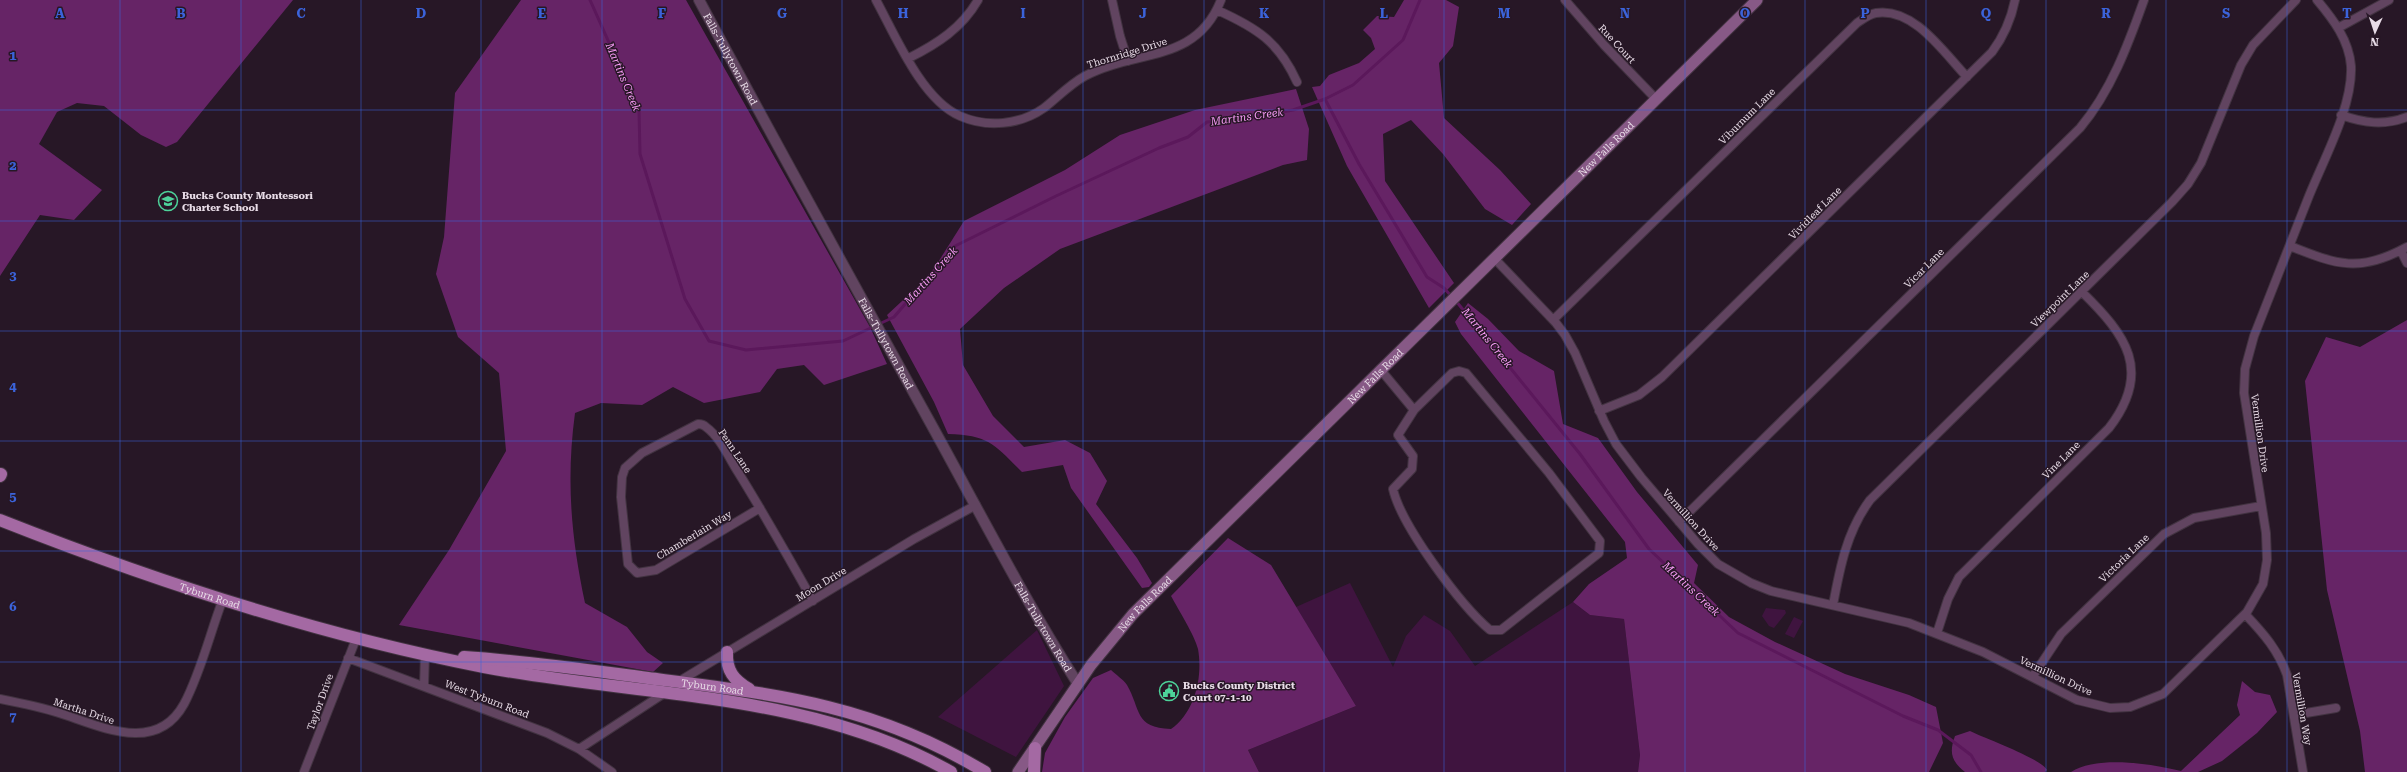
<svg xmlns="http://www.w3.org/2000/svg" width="2407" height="772" viewBox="0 0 2407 772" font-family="'Roboto Serif',serif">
	<rect width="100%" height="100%" fill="#271726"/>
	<path fill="#3f143f" d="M 1350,583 L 1393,667 L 1406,636 L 1424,615 L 1450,631 L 1475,666 L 1573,602 L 1590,615 L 1624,619 L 1640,755 L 1638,772 L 1259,772 L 1248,750 L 1356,706 L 1296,607 Z
		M 1766,608 L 1785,610 L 1786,613 L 1774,628 L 1769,626 L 1762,616 Z
		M 1794,617 L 1803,621 L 1794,638 L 1785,634 Z
		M 1037,630 L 1064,686 L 1016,757 L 938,717 Z"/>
	<path fill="#662466" d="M 0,0 L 293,0 L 177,142 L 166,147 L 141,135 L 104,106 L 77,103 L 57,112 L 39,144 L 102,190 L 74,220 L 40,215 L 0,276 Z
		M 521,0 L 686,0 L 870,327 L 887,364 L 824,385 L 804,365 L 777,369 L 760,392 L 704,403 L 673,387 L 642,405 L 601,403 L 575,413 C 566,480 571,537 585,603 L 627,627 L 647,652 L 663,663 L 653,672 L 399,625 L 449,550 L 506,451 L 499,373 L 458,337 L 436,274 L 444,237 L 455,93 Z
		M 1404,0 L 1446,0 L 1459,7 L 1453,46 L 1439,63 L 1444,118 L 1500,170 L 1531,204 L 1512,225 L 1485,209 L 1443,154 L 1411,120 L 1383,134 L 1385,181 L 1454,283 L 1429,308 L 1347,166 L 1312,87 L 1320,86 L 1329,75 L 1359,63 L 1375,49 L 1371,38 L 1363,30 L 1377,16 L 1394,17 Z
		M 1296,89 L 1309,129 L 1307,160 L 1283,165 L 1060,249 L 1004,288 L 960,329 L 963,365 L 993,416 L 1024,447 L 1065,440 L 1090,453 L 1107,481 L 1096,504 L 1137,558 L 1152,583 L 1149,587 L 1142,588 L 1071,488 L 1063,465 L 1022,472 C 995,445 989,435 948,434 L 934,402 L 887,315 L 930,275 L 964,221 L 1065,170 L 1120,135 L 1195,110 Z
		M 1468,303 L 1488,319 L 1519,351 L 1554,371 L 1563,424 L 1598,438 L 1637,492 L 1698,565 L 1694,583 L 1729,617 L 1775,642 L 1845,674 L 1909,695 L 1936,707 L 1943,743 L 1929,772 L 1638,772 L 1640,755 L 1624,619 L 1590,615 L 1573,602 L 1589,584 L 1627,558 L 1625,542 L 1461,334 L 1455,322 Z
		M 2407,320 L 2407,772 L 2365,772 L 2360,731 L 2327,590 L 2305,381 L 2326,337 L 2360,347 Z
		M 1228,538 L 1271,565 L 1356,706 L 1248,750 L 1259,772 L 1042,772 L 1045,753 L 1065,717 L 1093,678 L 1111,670 C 1116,675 1123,679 1127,685 C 1141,709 1134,728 1171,729 C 1195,712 1203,677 1198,649 C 1195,636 1178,609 1171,596 Z
		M 2242,681 L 2255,692 L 2270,695 L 2277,712 L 2257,733 L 2222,761 L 2198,772 L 2071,772 C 2097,755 2152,764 2181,771 L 2240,715 L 2237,705 Z
		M 1970,731 C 1984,738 2042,759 2047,770 L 2045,772 L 1965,772 C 1951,761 1949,752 1955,736 Z"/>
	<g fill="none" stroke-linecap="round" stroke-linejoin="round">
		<path stroke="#5b185b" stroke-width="3" d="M 590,0 L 639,110 L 640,154 L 685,299 L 709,341 L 746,350 L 843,341 L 894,317 L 955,246 L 1056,196 L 1159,148 L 1188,137 L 1207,122 L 1245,119 L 1293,110 L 1325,99 L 1359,164 L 1427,277 L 1444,288 L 1452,297
			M 1325,99 L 1353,85 L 1403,40 L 1420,0
			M 1456,301 L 1580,454 L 1649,549 L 1738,633 L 1903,716 L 1938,730 L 1971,755 L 1981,772"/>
		<defs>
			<path id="minor" d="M 876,0 C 895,35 922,100 960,116 C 987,128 1020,125 1044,108 C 1057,98 1070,84 1085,76 C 1136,49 1196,64 1221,0
				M 1112,0 L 1120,36 L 1128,61
				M 1565,0 L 1604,45 L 1656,99
				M 1217,10 C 1257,28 1279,42 1297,82
				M 2338,28 L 2389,0
				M 909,58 C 937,44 962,28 978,0
				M 2341,115 C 2364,123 2384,126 2407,117
				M 2290,246 C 2337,265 2360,273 2407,247
				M 2401,251 L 2407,263
				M 1494,258 L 1556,323 L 1565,335 L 1575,353 L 1604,421 L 1616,444 L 1641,477 L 1698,544 L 1718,564 L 1751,583 L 1771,591 L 1909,623 L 1983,652 L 2077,700 L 2110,708 L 2130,707 L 2163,694 L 2247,612 L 2263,584 L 2267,560 L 2266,533 L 2244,393 L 2245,369 L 2254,336 C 2272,291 2289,246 2307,201 C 2322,162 2353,108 2351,66 C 2349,40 2333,19 2317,0
				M 1553,320 L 1857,23 C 1863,19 1869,14 1876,13 C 1914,7 1944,53 1967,77
				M 1380,369 L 1414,410
				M 1459,371 L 1466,373 L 1549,473 L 1600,541 L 1599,553 L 1501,630 L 1490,630 C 1461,606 1401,525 1393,489 L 1412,469 L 1413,456 L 1398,435 L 1414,410 L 1452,373 Z
				M 1599,411 L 1639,395 L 1662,377 L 1992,52 C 2004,36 2011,20 2015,0
				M 760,508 L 656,570 L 637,573 L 628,564 L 621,497 L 622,477 L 625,468 L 642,453 L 698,424 C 701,424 704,425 706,427 C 720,437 729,458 738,472 C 764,514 789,558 813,601
				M 1679,522 L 2080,128 C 2111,91 2128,45 2144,0
				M 1833,605 C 1840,567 1847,531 1870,500 L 2172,202 L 2188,184 L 2201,163 L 2241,65 L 2253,45 L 2296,0
				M 2245,614 C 2264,634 2278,650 2287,675 L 2303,772
				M 1937,633 L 1948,599 L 1959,577 L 2109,428 C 2153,371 2126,335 2082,292
				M 348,658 L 547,733 L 579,749 L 612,772
				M 2033,676 L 2061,634 L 2164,534 L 2194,518 L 2261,506
				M 678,682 L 914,539 L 976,505
				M 424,686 L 425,654
				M 0,699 C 20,703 40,707 59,713 C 100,726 156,755 184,704 C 201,672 210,633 223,599
				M 2294,715 L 2336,708
				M 579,749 L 666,692
				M 304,772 L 356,639"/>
			<g id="tertiary">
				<path id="s1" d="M 699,0 C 775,142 853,283 931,424 C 979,511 1025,601 1078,684"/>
			</g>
			<g id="secondary">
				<path id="s2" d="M 1018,772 L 1091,665 L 1133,614 L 1757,0"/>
			</g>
			<g id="primary">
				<path d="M 0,476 L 1,474"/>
				<path id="s3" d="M 0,520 C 157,582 318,635 484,667 C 639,697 809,691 951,772"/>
				<path d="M 727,652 C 726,671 734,680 749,689"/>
				<path id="s4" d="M 464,657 C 526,661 587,670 648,678 C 774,694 873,704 985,772"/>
				<path d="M 1034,772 L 1035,748"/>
			</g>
		</defs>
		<use href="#minor" stroke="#423341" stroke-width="10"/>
		<use href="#tertiary" stroke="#423341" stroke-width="12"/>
		<use href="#secondary" stroke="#423341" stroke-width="13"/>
		<use href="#primary" stroke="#423341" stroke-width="14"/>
		<use href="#minor" stroke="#614460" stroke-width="8"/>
		<use href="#tertiary" stroke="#614460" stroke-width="10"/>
		<use href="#secondary" stroke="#875986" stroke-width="11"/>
		<use href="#primary" stroke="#a469a3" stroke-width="12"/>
	</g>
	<path fill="none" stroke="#3b63da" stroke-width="1" stroke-opacity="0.55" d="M 120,0 L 120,772M 241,0 L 241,772M 361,0 L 361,772M 481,0 L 481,772M 602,0 L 602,772M 722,0 L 722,772M 842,0 L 842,772M 963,0 L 963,772M 1083,0 L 1083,772M 1204,0 L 1204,772M 1324,0 L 1324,772M 1444,0 L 1444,772M 1565,0 L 1565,772M 1685,0 L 1685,772M 1805,0 L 1805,772M 1926,0 L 1926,772M 2046,0 L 2046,772M 2166,0 L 2166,772M 2287,0 L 2287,772M 0,110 L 2407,110M 0,221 L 2407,221M 0,331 L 2407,331M 0,441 L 2407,441M 0,551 L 2407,551M 0,662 L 2407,662"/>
	<defs>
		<symbol id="school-ring" viewBox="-11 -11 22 22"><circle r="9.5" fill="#271726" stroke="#4dd39a" stroke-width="1.5"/><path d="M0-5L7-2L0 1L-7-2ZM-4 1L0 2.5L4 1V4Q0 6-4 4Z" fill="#4dd39a"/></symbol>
		<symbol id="civic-ring" viewBox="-11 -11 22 22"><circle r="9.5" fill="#271726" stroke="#4dd39a" stroke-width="1.5"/><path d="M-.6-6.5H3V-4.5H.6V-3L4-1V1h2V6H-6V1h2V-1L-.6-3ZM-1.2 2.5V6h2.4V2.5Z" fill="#4dd39a"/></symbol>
	</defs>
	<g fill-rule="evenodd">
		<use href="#school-ring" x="157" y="190" width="22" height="22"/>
		<use href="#civic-ring" x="1158" y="680" width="22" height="22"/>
	</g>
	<g text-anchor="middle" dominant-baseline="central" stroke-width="3" stroke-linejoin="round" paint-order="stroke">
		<g font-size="10" fill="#e8dce7" stroke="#271726">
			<text transform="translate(1617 44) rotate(47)">Rue Court</text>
			<text transform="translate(1127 53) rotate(-17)">Thornridge Drive</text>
			<text stroke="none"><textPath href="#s1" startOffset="67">Falls-Tullytown Road</textPath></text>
			<text transform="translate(1747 116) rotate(-45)">Viburnum Lane</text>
			<text stroke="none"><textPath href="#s2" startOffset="859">New Falls Road</textPath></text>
			<text transform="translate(1815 213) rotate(-45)">Vividleaf Lane</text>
			<text transform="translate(1924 268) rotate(-45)">Vicar Lane</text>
			<text transform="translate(2060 299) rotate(-44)">Viewpoint Lane</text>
			<text stroke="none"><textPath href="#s1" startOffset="391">Falls-Tullytown Road</textPath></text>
			<text stroke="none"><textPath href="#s2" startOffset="535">New Falls Road</textPath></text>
			<text transform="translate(2260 433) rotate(82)">Vermillion Drive</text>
			<text transform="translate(735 451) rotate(56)">Penn Lane</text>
			<text transform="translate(2061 460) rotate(-45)">Vine Lane</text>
			<text transform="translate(1691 520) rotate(48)">Vermillion Drive</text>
			<text transform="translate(694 535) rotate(-31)">Chamberlain Way</text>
			<text transform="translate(2124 558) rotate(-44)">Victoria Lane</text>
			<text transform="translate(821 584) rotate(-31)">Moon Drive</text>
			<text stroke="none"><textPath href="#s3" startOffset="223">Tyburn Road</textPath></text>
			<text stroke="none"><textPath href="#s2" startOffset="211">New Falls Road</textPath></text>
			<text stroke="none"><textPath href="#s1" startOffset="715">Falls-Tullytown Road</textPath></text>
			<text transform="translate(2056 676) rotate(25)">Vermillion Drive</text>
			<text stroke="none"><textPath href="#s4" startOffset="250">Tyburn Road</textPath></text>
			<text transform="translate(487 699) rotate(21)">West Tyburn Road</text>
			<text transform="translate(320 702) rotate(-70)">Taylor Drive</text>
			<text transform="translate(2302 709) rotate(80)">Vermillion Way</text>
			<text transform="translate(84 711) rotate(18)">Martha Drive</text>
		</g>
		<g font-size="10" font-weight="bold" fill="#e8dce7" stroke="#271726" text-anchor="start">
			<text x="182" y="195">Bucks County Montessori<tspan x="182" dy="12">Charter School</tspan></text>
			<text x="1183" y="685">Bucks County District<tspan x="1183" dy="12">Court 07-1-10</tspan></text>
		</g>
		<g font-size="11" font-style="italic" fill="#f99cf7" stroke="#271726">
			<text transform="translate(623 77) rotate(67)">Martins Creek</text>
			<text transform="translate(1247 117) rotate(-8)">Martins Creek</text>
			<text transform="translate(931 276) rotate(-48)">Martins Creek</text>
			<text transform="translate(1487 338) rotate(51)">Martins Creek</text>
			<text transform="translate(1691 589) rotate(43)">Martins Creek</text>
		</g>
	</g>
	<g font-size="13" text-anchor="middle" font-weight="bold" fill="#3b63da" stroke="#271726" stroke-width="3" stroke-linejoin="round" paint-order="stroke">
		<text x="60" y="18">A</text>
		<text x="181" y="18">B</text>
		<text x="301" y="18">C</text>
		<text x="421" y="18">D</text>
		<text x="542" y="18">E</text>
		<text x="662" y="18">F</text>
		<text x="782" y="18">G</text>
		<text x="903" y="18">H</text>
		<text x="1023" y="18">I</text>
		<text x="1143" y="18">J</text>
		<text x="1264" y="18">K</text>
		<text x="1384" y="18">L</text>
		<text x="1504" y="18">M</text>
		<text x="1625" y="18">N</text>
		<text x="1745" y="18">O</text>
		<text x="1865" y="18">P</text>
		<text x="1986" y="18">Q</text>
		<text x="2106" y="18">R</text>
		<text x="2226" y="18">S</text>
		<text x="2347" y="18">T</text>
		<text x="13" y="60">1</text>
		<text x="13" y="170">2</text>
		<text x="13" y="280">3</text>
		<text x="13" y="391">4</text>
		<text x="13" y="501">5</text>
		<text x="13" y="611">6</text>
		<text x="13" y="721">7</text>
	</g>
	<g transform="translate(2375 32) rotate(183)" stroke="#271726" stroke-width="3" paint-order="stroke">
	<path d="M0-3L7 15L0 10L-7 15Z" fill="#e8dce7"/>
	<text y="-6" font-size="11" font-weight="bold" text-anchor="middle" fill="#e8dce7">N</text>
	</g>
</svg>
